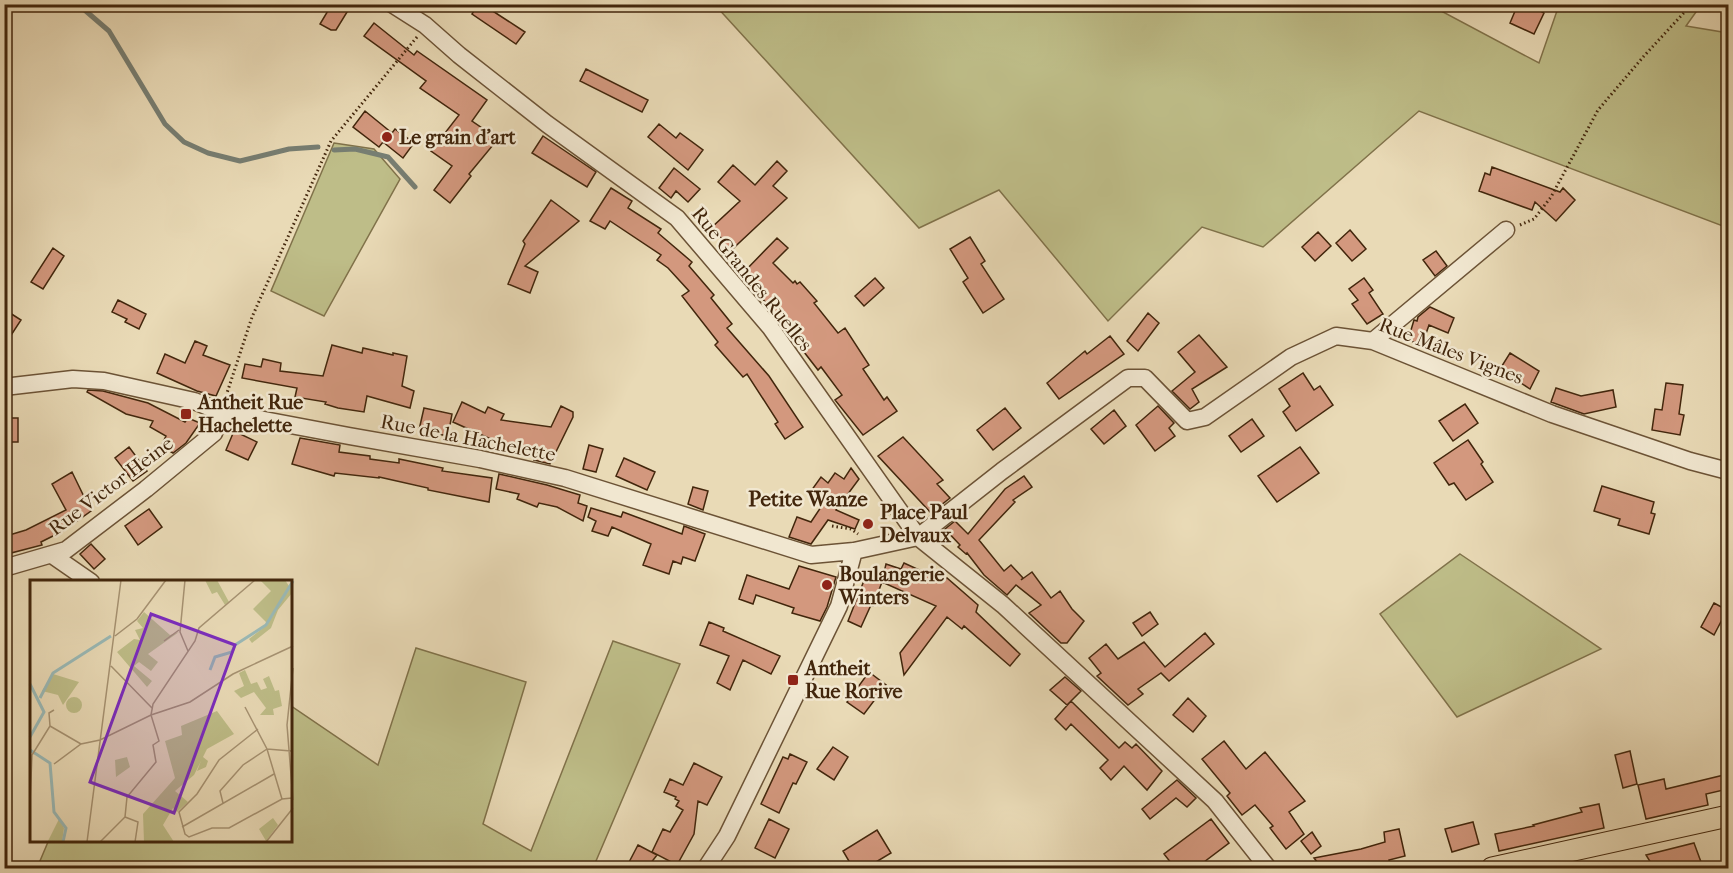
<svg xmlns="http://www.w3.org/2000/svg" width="1733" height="873" viewBox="0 0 1733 873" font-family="'IM FELL French Canon',serif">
	<rect width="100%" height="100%" fill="#e9dab6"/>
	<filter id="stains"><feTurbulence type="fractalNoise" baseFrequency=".00333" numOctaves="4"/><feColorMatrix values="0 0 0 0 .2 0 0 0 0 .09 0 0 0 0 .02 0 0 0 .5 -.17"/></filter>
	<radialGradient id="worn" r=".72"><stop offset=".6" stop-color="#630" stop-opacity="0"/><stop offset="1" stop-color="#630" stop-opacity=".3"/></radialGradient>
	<path fill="#bebd88" stroke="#80724a" stroke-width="1.5" d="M 715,5 L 1430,5 L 1539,63 L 1559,5 L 1701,5 L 1686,26 L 1728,33 L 1728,228 L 1419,111 L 1263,247 L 1202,227 L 1108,321 L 999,190 L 919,228 Z
		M 334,143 L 374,149 L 400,179 L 324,316 L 271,291 Z
		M 1460,554 L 1601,649 L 1457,717 L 1380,614 Z
		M 613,641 L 680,664 L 593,868 L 37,868 L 48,842 L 291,842 L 291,706 L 378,765 L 416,648 L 526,682 L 483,824 L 531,851 Z"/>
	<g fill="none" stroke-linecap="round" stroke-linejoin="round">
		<path stroke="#777e72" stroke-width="5" d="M 64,4 L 80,6 L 109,31 L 165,124 L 184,142 L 208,153 L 240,161 L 289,149 L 318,147
			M 334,150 L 355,149 L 388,157 L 415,187"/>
	</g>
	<path fill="#d3987e" stroke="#42260c" stroke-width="1.5" d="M 332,4 L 352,4 L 336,30 L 331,30 L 320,24 Z
		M 478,4 L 482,4 L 525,32 L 516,44 L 472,14 Z
		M 1518,4 L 1528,4 L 1544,13 L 1534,34 L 1510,23 Z
		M 374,23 L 414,55 L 417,51 L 487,100 L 472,121 L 498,139 L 469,174 L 471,176 L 450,203 L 434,190 L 452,166 L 431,151 L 459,115 L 420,88 L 426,81 L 364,36 Z
		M 586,69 L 648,100 L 642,112 L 580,81 Z
		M 365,111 L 392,133 L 395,129 L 414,143 L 403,158 L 383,142 L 379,147 L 353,127 Z
		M 659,124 L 676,138 L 680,133 L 703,150 L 688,170 L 648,137 Z
		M 543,136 L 596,172 L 587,187 L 532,153 Z
		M 777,161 L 787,171 L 773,186 L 787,198 L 724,257 L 718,249 L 724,240 L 710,229 L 740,201 L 718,182 L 733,165 L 755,185 Z
		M 1492,167 L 1560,192 L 1563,188 L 1575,200 L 1556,221 L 1535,202 L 1532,210 L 1479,191 L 1485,173 L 1490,175 Z
		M 674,168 L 700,189 L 688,202 L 676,191 L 671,198 L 659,188 Z
		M 611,188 L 632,201 L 628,208 L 661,229 L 658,233 L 692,262 L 689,266 L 714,295 L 711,298 L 732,324 L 727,328 L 769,376 L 803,427 L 785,439 L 775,424 L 778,422 L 747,374 L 743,377 L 715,345 L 718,342 L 682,296 L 689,291 L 668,268 L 657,260 L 661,255 L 610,221 L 605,229 L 590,221 Z
		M 551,200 L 579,221 L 525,266 L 538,272 L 530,293 L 508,284 L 525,244 L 523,241 Z
		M 1350,230 L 1366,249 L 1352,261 L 1336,243 Z
		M 1318,232 L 1331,246 L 1315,261 L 1302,247 Z
		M 970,237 L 985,261 L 981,264 L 1004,299 L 983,313 L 963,282 L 968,278 L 950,249 Z
		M 777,238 L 788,248 L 773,263 L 793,283 L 795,281 L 797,284 L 800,282 L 817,301 L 814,303 L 838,333 L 845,328 L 869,365 L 863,369 L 884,400 L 887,397 L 897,411 L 863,435 L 835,400 L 842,395 L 821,367 L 818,370 L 762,298 L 763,295 L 743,273 Z
		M 53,248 L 64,256 L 43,289 L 31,282 Z
		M 1436,251 L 1447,266 L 1435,276 L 1423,260 Z
		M 875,278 L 884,288 L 864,306 L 855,296 Z
		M 1364,278 L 1373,290 L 1369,293 L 1383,314 L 1367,324 L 1352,304 L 1358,300 L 1349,289 Z
		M 118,300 L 146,314 L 139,329 L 125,322 L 127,319 L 112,312 Z
		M 1430,307 L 1454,318 L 1448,333 L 1429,325 L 1422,345 L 1408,340 L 1414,320 L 1417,321 L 1418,317 Z
		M 10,313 L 21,320 L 4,346 L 4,321 Z
		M 1148,313 L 1159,323 L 1138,351 L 1127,341 Z
		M 1199,335 L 1227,367 L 1192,389 L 1199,402 L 1190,409 L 1172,391 L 1195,372 L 1178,352 Z
		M 1110,336 L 1124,354 L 1059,399 L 1047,383 L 1085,351 L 1087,354 Z
		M 195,341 L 207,346 L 203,355 L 230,365 L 216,396 L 197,391 L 157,373 L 165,354 L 185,363 Z
		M 332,345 L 362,353 L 363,348 L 393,355 L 393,353 L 407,356 L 402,386 L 414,391 L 410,408 L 367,396 L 364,412 L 338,408 L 325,404 L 326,402 L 295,397 L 297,388 L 242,378 L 245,364 L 261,367 L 263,359 L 281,363 L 280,371 L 323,376 Z
		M 1510,353 L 1539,371 L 1530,389 L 1500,369 Z
		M 1303,373 L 1314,390 L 1320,386 L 1333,405 L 1296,431 L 1283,412 L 1290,406 L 1279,389 Z
		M 1666,383 L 1683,385 L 1679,414 L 1684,415 L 1680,435 L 1652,430 L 1655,409 L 1662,410 Z
		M 1556,388 L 1581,396 L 1613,390 L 1616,407 L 1584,414 L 1551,402 Z
		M 88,390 L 103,391 L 148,403 L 185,422 L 188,418 L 200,423 L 186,443 L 173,453 L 161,446 L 166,436 L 150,427 L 153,421 L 126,414 L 87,392 Z
		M 462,402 L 485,413 L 488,407 L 504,414 L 501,420 L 551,427 L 561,406 L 573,412 L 573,417 L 550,464 L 534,460 L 539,450 L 504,445 L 453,422 Z
		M 1465,404 L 1478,423 L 1453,441 L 1439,421 Z
		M 1158,406 L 1174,423 L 1169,428 L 1175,436 L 1155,451 L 1136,425 Z
		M 424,408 L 452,414 L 448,436 L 419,430 Z
		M 1005,408 L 1021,428 L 993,450 L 977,430 Z
		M 1114,410 L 1126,426 L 1104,444 L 1091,429 Z
		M 4,418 L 18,418 L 18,442 L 4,442 Z
		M 1252,419 L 1264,436 L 1241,452 L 1229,436 Z
		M 234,431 L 257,442 L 248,460 L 226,450 Z
		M 903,437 L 943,480 L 937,484 L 950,498 L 931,513 L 878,456 Z
		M 300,438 L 340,445 L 339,452 L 370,456 L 370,459 L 399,463 L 399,459 L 443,468 L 442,471 L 492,478 L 489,502 L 428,490 L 428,488 L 379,477 L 379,478 L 335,473 L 334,476 L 292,464 Z
		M 1468,440 L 1483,462 L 1481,464 L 1493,482 L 1466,500 L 1454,483 L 1449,485 L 1434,463 Z
		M 589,445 L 603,449 L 596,472 L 583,469 Z
		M 129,447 L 147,471 L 133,481 L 115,458 Z
		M 1300,447 L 1319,473 L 1277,502 L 1258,476 Z
		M 624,458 L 655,472 L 647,490 L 616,476 Z
		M 851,468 L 859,479 L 836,510 L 859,520 L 855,529 L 828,520 L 811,544 L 789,537 L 797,517 L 811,522 L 825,501 L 811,491 L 821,477 L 828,483 L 835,473 L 844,479 Z
		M 72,472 L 91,511 L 63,531 L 41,542 L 42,545 L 11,553 L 6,536 L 26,530 L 66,510 L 52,484 Z
		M 499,474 L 547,485 L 580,495 L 578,503 L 587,506 L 583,521 L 557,507 L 539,503 L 537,507 L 517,499 L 519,494 L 496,489 Z
		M 1024,476 L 1032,487 L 1013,500 L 1015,502 L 979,540 L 1004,571 L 1011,565 L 1023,578 L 1021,580 L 1032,572 L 1051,598 L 1060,591 L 1072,609 L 1084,621 L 1067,643 L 1061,643 L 1029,613 L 1041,605 L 1016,585 L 1007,595 L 984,575 L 967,553 L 966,554 L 958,547 L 960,545 L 945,529 L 955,521 L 968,534 L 1005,489 Z
		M 1602,486 L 1654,502 L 1651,513 L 1655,514 L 1649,534 L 1618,525 L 1620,519 L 1594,511 Z
		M 693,487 L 708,491 L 703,510 L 688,504 Z
		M 591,508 L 621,517 L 623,512 L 682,534 L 684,526 L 705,534 L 695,561 L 683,557 L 681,564 L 673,561 L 669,574 L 643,565 L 651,544 L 612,527 L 608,536 L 592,531 L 596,521 L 588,517 Z
		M 149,509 L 162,527 L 138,545 L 125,526 Z
		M 91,544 L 105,559 L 94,569 L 80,554 Z
		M 904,563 L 943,581 L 947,578 L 978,605 L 976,612 L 1020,654 L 1010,666 L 964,626 L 962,629 L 947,617 L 904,675 L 900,653 L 936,606 L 882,582 L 873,606 L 871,605 L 861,627 L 848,621 L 865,578 L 882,581 L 886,564 L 901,569 Z
		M 799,566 L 836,577 L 827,607 L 820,621 L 792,613 L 794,608 L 756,595 L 753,604 L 739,599 L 747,575 L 789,589 Z
		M 1714,603 L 1727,610 L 1714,635 L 1701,627 Z
		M 1150,612 L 1158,624 L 1142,636 L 1133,623 Z
		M 709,622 L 724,628 L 723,631 L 780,656 L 771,674 L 743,660 L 730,690 L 717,683 L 729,656 L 700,645 Z
		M 1205,633 L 1214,644 L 1169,681 L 1161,673 L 1138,689 L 1143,694 L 1128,705 L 1097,676 L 1101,673 L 1089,658 L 1106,644 L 1118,659 L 1144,642 L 1165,667 Z
		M 869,672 L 886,685 L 864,714 L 847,702 Z
		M 1065,677 L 1081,691 L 1067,705 L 1050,690 Z
		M 1188,698 L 1206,716 L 1193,732 L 1173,715 Z
		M 1071,701 L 1119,748 L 1125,742 L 1132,748 L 1136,744 L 1162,771 L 1147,790 L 1124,766 L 1111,780 L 1100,768 L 1108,760 L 1071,724 L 1066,730 L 1055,719 Z
		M 1224,741 L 1246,769 L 1265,752 L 1305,801 L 1289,812 L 1304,834 L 1286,849 L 1270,828 L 1273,826 L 1255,805 L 1242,815 L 1227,796 L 1230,793 L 1202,759 Z
		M 833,747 L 848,757 L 834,780 L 817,769 Z
		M 1630,751 L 1637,784 L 1623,788 L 1615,755 Z
		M 790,754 L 807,762 L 796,784 L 793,783 L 779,813 L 761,804 L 783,757 L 788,759 Z
		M 694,763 L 722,777 L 707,805 L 698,801 L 694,834 L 677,865 L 652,852 L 663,829 L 670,832 L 683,810 L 676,806 L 679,801 L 675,799 L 676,797 L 664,792 L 670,779 L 683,785 Z
		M 1728,774 L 1728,789 L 1706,794 L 1708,805 L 1646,819 L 1638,785 L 1664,779 L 1666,789 Z
		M 1177,780 L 1196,798 L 1187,807 L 1176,798 L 1150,819 L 1142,809 Z
		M 1599,804 L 1604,828 L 1499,851 L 1495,834 L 1534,826 L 1533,825 L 1582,812 L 1580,808 Z
		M 769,819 L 789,829 L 775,858 L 755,848 Z
		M 1211,819 L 1229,843 L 1196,868 L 1175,868 L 1164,854 Z
		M 1473,822 L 1479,844 L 1452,852 L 1445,829 Z
		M 1399,829 L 1405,856 L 1389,860 L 1391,868 L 1322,868 L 1314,858 L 1361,849 L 1385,842 L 1384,832 Z
		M 877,830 L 891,853 L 866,868 L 853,868 L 843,851 Z
		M 1312,832 L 1321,846 L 1311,854 L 1301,841 Z
		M 1694,843 L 1701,862 L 1667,868 L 1654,868 L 1646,855 Z
		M 638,845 L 657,855 L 647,868 L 626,868 Z"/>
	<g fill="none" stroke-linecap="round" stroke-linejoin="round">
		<defs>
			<path id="minor" d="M 392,4 L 425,25 L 459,55 L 547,124 L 677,218 L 770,327 L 918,537 L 1003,605 L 1215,801 L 1268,868
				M 1373,341 L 1506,230
				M 4,387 L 73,379 L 104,381 L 194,401 L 221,412 L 349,436 L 480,459 L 565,478 L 811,555 L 854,551 L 918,537 L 1002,471 L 1128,378 L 1145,378 L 1187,421 L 1205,417 L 1291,357 L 1336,336 L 1373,341 L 1552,414 L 1690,461 L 1728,471
				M 52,555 L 91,582
				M 4,568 L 66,550 L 146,489 L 214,433 L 221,412
				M 706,868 L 727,836 L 839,606 L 854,551"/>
			<path id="major" d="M 1492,868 L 1728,816"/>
		</defs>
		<use href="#minor" stroke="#6c5336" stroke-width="19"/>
		<use href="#major" stroke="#42260c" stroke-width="23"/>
		<path stroke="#42260c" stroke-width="3" stroke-dasharray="1.5 3" stroke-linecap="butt" d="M 1520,225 L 1534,219 L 1551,197 L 1598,110 L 1644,56 L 1692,4
			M 226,396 L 252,317 L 331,141 L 417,37
			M 832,526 L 851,529 L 858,534"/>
		<use href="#minor" stroke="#f1e7d0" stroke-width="16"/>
		<use href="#major" stroke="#e9dab6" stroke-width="21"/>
	</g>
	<g fill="#8f2418" stroke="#f1e7d0" stroke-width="2">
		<circle cx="387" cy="137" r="6"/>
		<rect x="180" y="408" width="12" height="12" rx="3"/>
		<circle cx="868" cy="524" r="6"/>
		<circle cx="827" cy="585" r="6"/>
		<rect x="787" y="674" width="12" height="12" rx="3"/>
	</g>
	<g text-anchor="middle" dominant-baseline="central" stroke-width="5" stroke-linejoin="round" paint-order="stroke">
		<g font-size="20" font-weight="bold" fill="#42260c" stroke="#f1e7d0" text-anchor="start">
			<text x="399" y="137">Le grain d'art</text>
			<text x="198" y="402">Antheit Rue<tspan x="198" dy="23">Hachelette</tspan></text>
			<text x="880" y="512">Place Paul<tspan x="880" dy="23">Delvaux</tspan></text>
			<text x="839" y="574">Boulangerie<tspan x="839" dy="23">Winters</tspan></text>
			<text x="805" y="668">Antheit<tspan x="805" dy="23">Rue Rorive</tspan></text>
		</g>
		<g font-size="20" fill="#42260c" stroke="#f1e7d0">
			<text transform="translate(752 279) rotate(51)">Rue Grandes Ruelles</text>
			<text transform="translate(1451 351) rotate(21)">Rue Mâles Vignes</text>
			<text transform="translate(468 438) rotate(11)">Rue de la Hachelette</text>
			<text transform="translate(111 486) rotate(-37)">Rue Victor Heine</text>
		</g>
		<g font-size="21" font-weight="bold" fill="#42260c" stroke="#f1e7d0">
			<text x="808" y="499">Petite Wanze</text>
		</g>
	</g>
	<g transform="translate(30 580)">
		<rect width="262" height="262" fill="#e9dab6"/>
		<path d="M 175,0 L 187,0 L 199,22 L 195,25 L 187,12 L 182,14 ZM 230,0 L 255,0 L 259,6 L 262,3 L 262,13 L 248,30 L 241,48 L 222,63 L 219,59 L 238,44 L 223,29 L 241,11 ZM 114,32 L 140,55 L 149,52 L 118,74 L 128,82 L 121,91 L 109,82 L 104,86 L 122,101 L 117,107 L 87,72 L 104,59 L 110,60 L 105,50 L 113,48 L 107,41 ZM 215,90 L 221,104 L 227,102 L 231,110 L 237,108 L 233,99 L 239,96 L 245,111 L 249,110 L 252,126 L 243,129 L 244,135 L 230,135 L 236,128 L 224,112 L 211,118 L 204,111 L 214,106 L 209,93 ZM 23,94 L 49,102 L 33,125 L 28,115 L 12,111 ZM36 125a8 8 0 1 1 16 0a8 8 0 1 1-16 0ZM 187,131 L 204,154 L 177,169 L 173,177 L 178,181 L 176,187 L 167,191 L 171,181 L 164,195 L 145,211 L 158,222 L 147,232 L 143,228 L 133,245 L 144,262 L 114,262 L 113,234 L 145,198 L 135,161 L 152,155 L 151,146 ZM 97,177 L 100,187 L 86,197 L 85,180 ZM 243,238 L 248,245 L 236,261 L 229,249 ZM 29,239 L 34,248 L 32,262 L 18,261 Z" fill="#bebd88"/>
		<path fill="none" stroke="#9ab9b6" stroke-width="3" d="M 180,90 L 185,77 L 202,72 L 205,65 L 236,45 L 263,1M 0,104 L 14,132 L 0,157M 10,118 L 23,93 L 81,56M 0,170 L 20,183 L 24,232 L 36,248 L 33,262"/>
		<path fill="none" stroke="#a69272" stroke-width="1.5" d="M 155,0 L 150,52 L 158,71M 85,56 L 107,39 L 136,0M 134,61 L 149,50M 81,86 L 122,128M 263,88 L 257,145 L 263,220M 215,127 L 237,169 L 252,219M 20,146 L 51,164M 228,149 L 189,180 L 167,214 L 149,232 L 155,254 L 159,257 L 182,248 L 199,248 L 252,219 L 262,218M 237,169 L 261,171M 24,184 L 51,164 L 70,160 L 121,135 L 160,122 L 203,94 L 263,66M 0,222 L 2,175 L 20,146 L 19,133 L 24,130M 193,223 L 190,211 L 213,185 L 237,169M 95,237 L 108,242 L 105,262M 152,247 L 244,194M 57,262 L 91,0M 70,262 L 95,237 L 97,217 L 126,182 L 123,165 L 129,161 L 121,135 L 123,124 L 165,61 L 169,48 L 225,0M 236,262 L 263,228"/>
		<path fill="#7b2cbf" fill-opacity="0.15" stroke="#7b2cbf" stroke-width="3" d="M 121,34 L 205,65 L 144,233 L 60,202 Z"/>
		<rect width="262" height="262" fill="none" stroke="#42260c" stroke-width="3"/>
	</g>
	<rect width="1733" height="873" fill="none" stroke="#e9dab6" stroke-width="24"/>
	<rect x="6" y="6" width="1721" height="861" fill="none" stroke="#42260c" stroke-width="3"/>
	<rect x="12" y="12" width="1709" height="849" fill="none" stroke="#42260c" stroke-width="1.5"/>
	<rect width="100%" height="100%" filter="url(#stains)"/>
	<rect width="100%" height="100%" fill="url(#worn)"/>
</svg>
